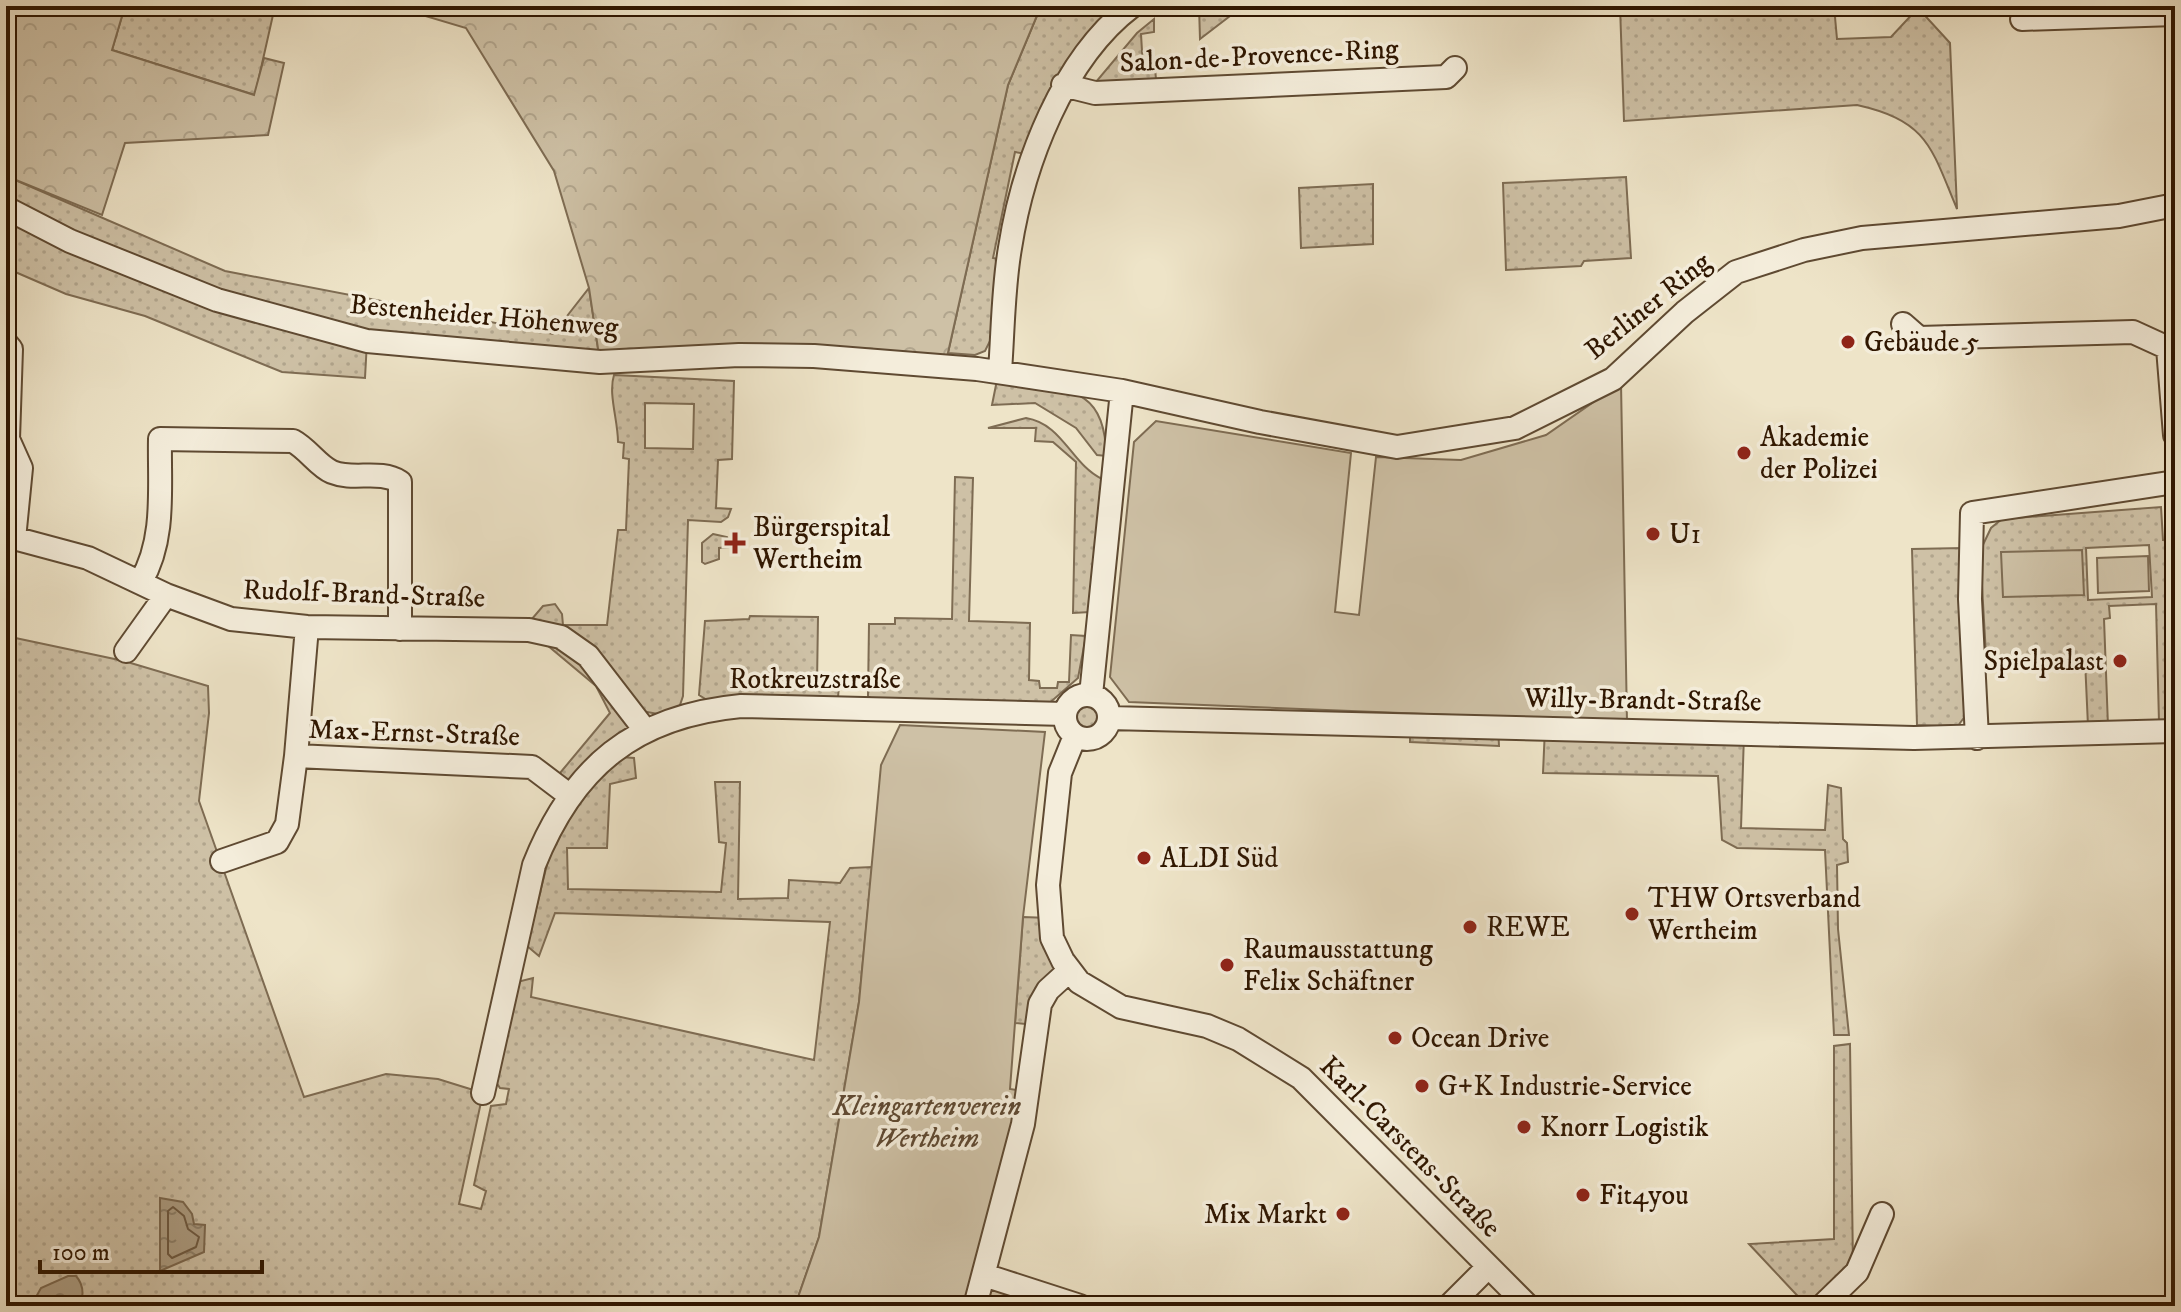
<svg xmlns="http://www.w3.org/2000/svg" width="2181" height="1312" viewBox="0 0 2181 1312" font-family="'IM FELL DW Pica',serif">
	<defs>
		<pattern id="grass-dots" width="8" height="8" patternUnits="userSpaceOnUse" patternTransform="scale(2)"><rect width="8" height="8" fill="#cec1a6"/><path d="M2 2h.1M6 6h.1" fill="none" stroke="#b1a58d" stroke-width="1.8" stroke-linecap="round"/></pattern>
		<pattern id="forest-crowns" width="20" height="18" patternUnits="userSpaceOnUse" patternTransform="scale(2)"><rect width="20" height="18" fill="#cec1a6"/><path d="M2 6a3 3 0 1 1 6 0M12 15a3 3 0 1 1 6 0" fill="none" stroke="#b1a58d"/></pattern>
		<pattern id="water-ripples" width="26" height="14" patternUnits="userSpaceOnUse" patternTransform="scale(2)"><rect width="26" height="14" fill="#ad9e84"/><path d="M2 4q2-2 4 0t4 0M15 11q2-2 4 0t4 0" fill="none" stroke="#8d806a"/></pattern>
	</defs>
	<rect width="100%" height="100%" fill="#eee4c8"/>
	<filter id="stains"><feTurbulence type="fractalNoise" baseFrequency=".0025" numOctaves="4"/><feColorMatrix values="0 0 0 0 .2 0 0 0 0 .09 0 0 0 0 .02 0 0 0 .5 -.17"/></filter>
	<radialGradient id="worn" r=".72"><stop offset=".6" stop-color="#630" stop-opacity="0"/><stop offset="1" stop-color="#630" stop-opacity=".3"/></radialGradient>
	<path fill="url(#grass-dots)" stroke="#7e6c53" stroke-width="2" fill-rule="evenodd" d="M 125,6 L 275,6 L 255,95 L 112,50 Z
		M 1041,6 L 1072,11 L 1078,6 L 1132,6 L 1026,154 L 1015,152 L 993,258 L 1003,260 L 991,339 L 985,351 L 975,355 L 948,353 L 1008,85 Z
		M 1199,6 L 1243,6 L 1200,39 Z
		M 1620,6 L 1847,6 L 1835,17 L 1837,39 L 1891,37 L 1918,8 L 1950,43 L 1957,209 C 1931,147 1928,121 1857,105 L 1624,121 Z
		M 1154,19 L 1154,32 L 1141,34 L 1143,68 L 1155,69 L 1156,79 L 1095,83 L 1137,33 Z
		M 6,176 L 225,271 L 553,334 L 589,288 L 600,362 L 367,341 L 365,378 L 282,372 L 145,316 L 66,294 L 6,268 Z
		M 1626,177 L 1631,258 L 1584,261 L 1581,266 L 1506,270 L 1503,183 Z
		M 1373,184 L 1373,244 L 1301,248 L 1299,188 Z
		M 614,375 L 734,381 L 732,459 L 718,460 L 716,508 L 731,509 L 728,517 L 721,522 L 688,520 L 683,696 L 679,708 L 658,714 L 636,710 C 603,667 589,629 531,620 L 543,606 L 555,604 L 562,614 L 563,625 L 607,625 L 618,530 L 626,530 L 629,459 L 623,458 L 624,443 L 618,442 C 618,420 608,394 614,375 ZM 645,403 L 694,404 L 693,449 L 645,448 Z
		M 997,380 C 1057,391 1106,379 1106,456 L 1097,455 L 1076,428 L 1035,403 L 992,405 Z
		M 1026,418 C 1063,424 1071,464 1102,479 L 1090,612 L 1073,613 L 1076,462 L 1053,442 L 1035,441 L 1036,428 L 988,428 Z
		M 955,477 L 973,478 L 969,621 L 1030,623 L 1029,680 L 1039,681 L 1040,688 L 1057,688 L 1058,682 L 1069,682 L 1071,635 L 1086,636 L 1078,678 L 1046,706 L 873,700 L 868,696 L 869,624 L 895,624 L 895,618 L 952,619 Z
		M 2161,507 L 2163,540 L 2175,541 L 2175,568 L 2169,569 L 2175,723 L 2159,722 L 2156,604 L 2109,606 L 2110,618 L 2104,619 L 2108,726 L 2088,726 L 2085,660 L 1986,655 L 1980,551 L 1991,528 L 2002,519 ZM 2149,545 L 2152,597 L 2088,600 L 2086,548 Z
		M 713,534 L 727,537 L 730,547 L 719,548 L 719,559 L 705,564 L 702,562 L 702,543 Z
		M 1963,548 L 1969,711 L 1957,727 L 1917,725 L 1912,549 Z
		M 750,616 L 818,617 L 817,684 L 839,686 L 838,697 L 707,700 L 699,695 L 705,621 L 749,619 Z
		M 529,630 L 561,637 L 645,730 L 546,835 L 560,773 L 610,713 L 596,686 Z
		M 6,636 L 124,661 L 208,686 L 209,713 L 199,801 L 304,1097 L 386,1074 L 438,1079 L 483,1093 L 459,1204 L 481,1209 L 486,1191 L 474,1185 L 491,1106 L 506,1104 L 509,1089 L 500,1088 L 496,1082 L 517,982 L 533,978 L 531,997 L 814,1060 L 830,922 L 555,913 L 539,956 L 527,946 L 550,852 L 578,800 L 621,757 L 634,758 L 636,778 L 610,784 L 607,848 L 567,848 L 568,889 L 721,892 L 726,843 L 719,842 L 715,782 L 740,782 L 738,899 L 788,898 L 789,880 L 840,883 L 850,868 L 872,867 L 859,1002 L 819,1237 L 795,1306 L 6,1306 Z
		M1072 717a14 14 0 1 1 28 0a14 14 0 1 1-28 0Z
		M 1410,725 L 1498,726 L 1499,746 L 1410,742 Z
		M 1545,728 L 1744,734 L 1741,828 L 1825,830 L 1828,785 L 1841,788 L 1843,839 L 1847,843 L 1848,862 L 1837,865 L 1838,929 L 1849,1035 L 1834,1035 L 1825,850 L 1737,848 L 1722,840 L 1718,776 L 1543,773 Z
		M 1023,917 L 1049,918 L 1063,961 L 1035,1025 L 1015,1023 Z
		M 1850,1044 L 1853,1267 L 1822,1306 L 1807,1306 L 1749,1244 L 1834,1239 L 1834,1046 Z
		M 983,1280 L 1080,1306 L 975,1306 Z"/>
	<path fill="url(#forest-crowns)" stroke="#7e6c53" stroke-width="2" d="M 6,6 L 125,6 L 112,50 L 254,95 L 264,58 L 284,63 L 268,135 L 125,143 L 102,215 L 6,176 Z
		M 392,6 L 1041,6 L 1008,85 L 945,366 L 600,362 L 589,288 L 554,171 L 466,28 Z"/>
	<path fill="#cec1a6" stroke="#7e6c53" stroke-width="2" d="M 1621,383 L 1627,722 L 1129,702 L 1110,677 L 1134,442 L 1156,421 L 1351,453 L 1335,612 L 1359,615 L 1376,457 L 1461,460 L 1546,435 Z
		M 2082,550 L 2084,595 L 2003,597 L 2001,552 Z
		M 2148,556 L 2149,591 L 2098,593 L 2097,558 Z
		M 900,725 L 1045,732 L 1023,917 L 1010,1089 L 1023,1091 L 967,1306 L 795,1306 L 819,1237 L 859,1002 L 881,765 Z"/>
	<path fill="url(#water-ripples)" stroke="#7b684f" stroke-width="2" d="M 160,1198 L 183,1202 L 192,1214 L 194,1224 L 205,1225 L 204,1252 L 160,1271 Z
		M 68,1276 L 76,1276 C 84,1285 84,1295 80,1306 L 31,1306 L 41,1288 Z"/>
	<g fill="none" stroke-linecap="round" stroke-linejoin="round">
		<path stroke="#6e5a42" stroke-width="2" d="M 173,1207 L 184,1216 L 188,1229 L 199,1237 L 196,1247 L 172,1258 L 168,1254 L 168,1211 Z"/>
		<defs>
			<path id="minor" d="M 2022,19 L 2175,14
				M 1063,85 L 1095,93 L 1446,77 L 1455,68
				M 6,208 L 70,241 L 217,300 L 367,341 L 600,362 L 739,355 L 814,356 L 977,369 L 1122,391 L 1260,422 L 1397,447 L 1515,428 L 1613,379 L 1685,312 L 1736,272 L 1804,250 L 1862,238 L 2119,216 L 2175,205
				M 1903,324 L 1919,338 L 2133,332 L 2168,348 L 2175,435
				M 6,343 L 11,349 L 8,439 L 21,468 L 14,539
				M 1000,371 C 1003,331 1003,288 1010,248 C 1023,164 1063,58 1132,6
				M 6,536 L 88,558 L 166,595 L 231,619 L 307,627 L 529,630 L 561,637 L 588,656 L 645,730
				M 141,581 C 166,539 159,486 160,439 L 293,441 C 308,449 318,466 332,472 C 354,481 379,469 400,482 L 400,629
				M 126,651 L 166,595
				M1065 717a22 22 0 1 1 44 0a22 22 0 1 1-44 0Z
				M 1091,695 L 1122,391
				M 1109,718 L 1914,738 L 2175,731
				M 1075,736 L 1060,773 L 1048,885 L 1052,938 L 1063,961 L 1079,982 L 1121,1007 L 1207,1026 L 1238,1039 L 1301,1078 L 1528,1306
				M 1977,738 L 1970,599 L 1972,513 L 2175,482
				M 296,756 L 307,627
				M 222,861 L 277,842 L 287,824 L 296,756 L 532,767 L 569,795
				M 483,1093 L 534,865 C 573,767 634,716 741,706 L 1065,714
				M 984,1275 L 1080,1306
				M 975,1306 L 1023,1124 L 1040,1004 L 1048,990 L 1070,970
				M 1449,1306 L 1488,1267
				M 1822,1306 L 1857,1272 L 1882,1214"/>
		</defs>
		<use href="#minor" stroke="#5f4a32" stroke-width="26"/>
		<use href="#minor" stroke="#f4eddb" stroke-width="22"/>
	</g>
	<g fill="#8f2418" stroke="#f4eddb" stroke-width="3">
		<circle cx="1848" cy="342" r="8"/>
		<circle cx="1744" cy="453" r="8"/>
		<circle cx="1653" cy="534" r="8"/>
		<path d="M731 531h8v8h8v8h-8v8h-8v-8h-8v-8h8z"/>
		<circle cx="2120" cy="661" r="8"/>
		<circle cx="1144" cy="858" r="8"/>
		<circle cx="1632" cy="914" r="8"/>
		<circle cx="1470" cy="927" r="8"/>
		<circle cx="1227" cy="965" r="8"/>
		<circle cx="1395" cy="1038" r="8"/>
		<circle cx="1422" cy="1086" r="8"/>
		<circle cx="1524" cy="1127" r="8"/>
		<circle cx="1583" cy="1195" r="8"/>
		<circle cx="1343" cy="1214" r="8"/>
	</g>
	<g text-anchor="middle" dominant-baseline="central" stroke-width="7" stroke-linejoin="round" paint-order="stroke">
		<g font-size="28" fill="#2f1600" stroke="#f4eddb">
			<text transform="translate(1259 56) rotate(-3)">Salon-de-Provence-Ring</text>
			<text transform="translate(1648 306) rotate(-39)">Berliner Ring</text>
			<text transform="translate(484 316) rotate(5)">Bestenheider Höhenweg</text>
			<text transform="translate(364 594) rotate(2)">Rudolf-Brand-Straße</text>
			<text x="815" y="679">Rotkreuzstraße</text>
			<text transform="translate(1643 700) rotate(1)">Willy-Brandt-Straße</text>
			<text transform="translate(414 733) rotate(2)">Max-Ernst-Straße</text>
			<text transform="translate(1410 1147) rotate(45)">Karl-Carstens-Straße</text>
		</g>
		<g font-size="28" fill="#2f1600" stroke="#f4eddb" text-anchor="start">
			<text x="1864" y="342">Gebäude 5</text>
			<text x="1760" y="437">Akademie<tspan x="1760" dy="32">der Polizei</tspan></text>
			<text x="753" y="527">Bürgerspital<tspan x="753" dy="32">Wertheim</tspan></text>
			<text x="1669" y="534">U1</text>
			<text x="2104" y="661" text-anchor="end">Spielpalast</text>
			<text x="1160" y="858">ALDI Süd</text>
			<text x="1648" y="898">THW Ortsverband<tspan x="1648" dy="32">Wertheim</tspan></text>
			<text x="1486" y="927">REWE</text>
			<text x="1243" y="949">Raumausstattung<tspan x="1243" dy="32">Felix Schäftner</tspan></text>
			<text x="1411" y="1038">Ocean Drive</text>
			<text x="1438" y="1086">G+K Industrie-Service</text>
			<text x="1540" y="1127">Knorr Logistik</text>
			<text x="1599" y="1195">Fit4you</text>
			<text x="1327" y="1214" text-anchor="end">Mix Markt</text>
		</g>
		<g font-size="28" font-style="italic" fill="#5f4932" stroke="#f4eddb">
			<text x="927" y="1106">Kleingartenverein<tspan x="927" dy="32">Wertheim</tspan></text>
		</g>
	</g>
	<rect width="2181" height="1312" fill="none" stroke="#eee4c8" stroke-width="32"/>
	<rect x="8" y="8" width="2165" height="1296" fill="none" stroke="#2f1600" stroke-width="4"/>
	<rect x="16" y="16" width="2149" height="1280" fill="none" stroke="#2f1600" stroke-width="2"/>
	<path d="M40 1260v12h222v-12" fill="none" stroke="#2f1600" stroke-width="4"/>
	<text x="52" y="1260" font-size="24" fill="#2f1600" stroke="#f4eddb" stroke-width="6" paint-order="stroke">100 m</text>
	<rect width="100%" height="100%" filter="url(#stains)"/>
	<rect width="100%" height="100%" fill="url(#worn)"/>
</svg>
